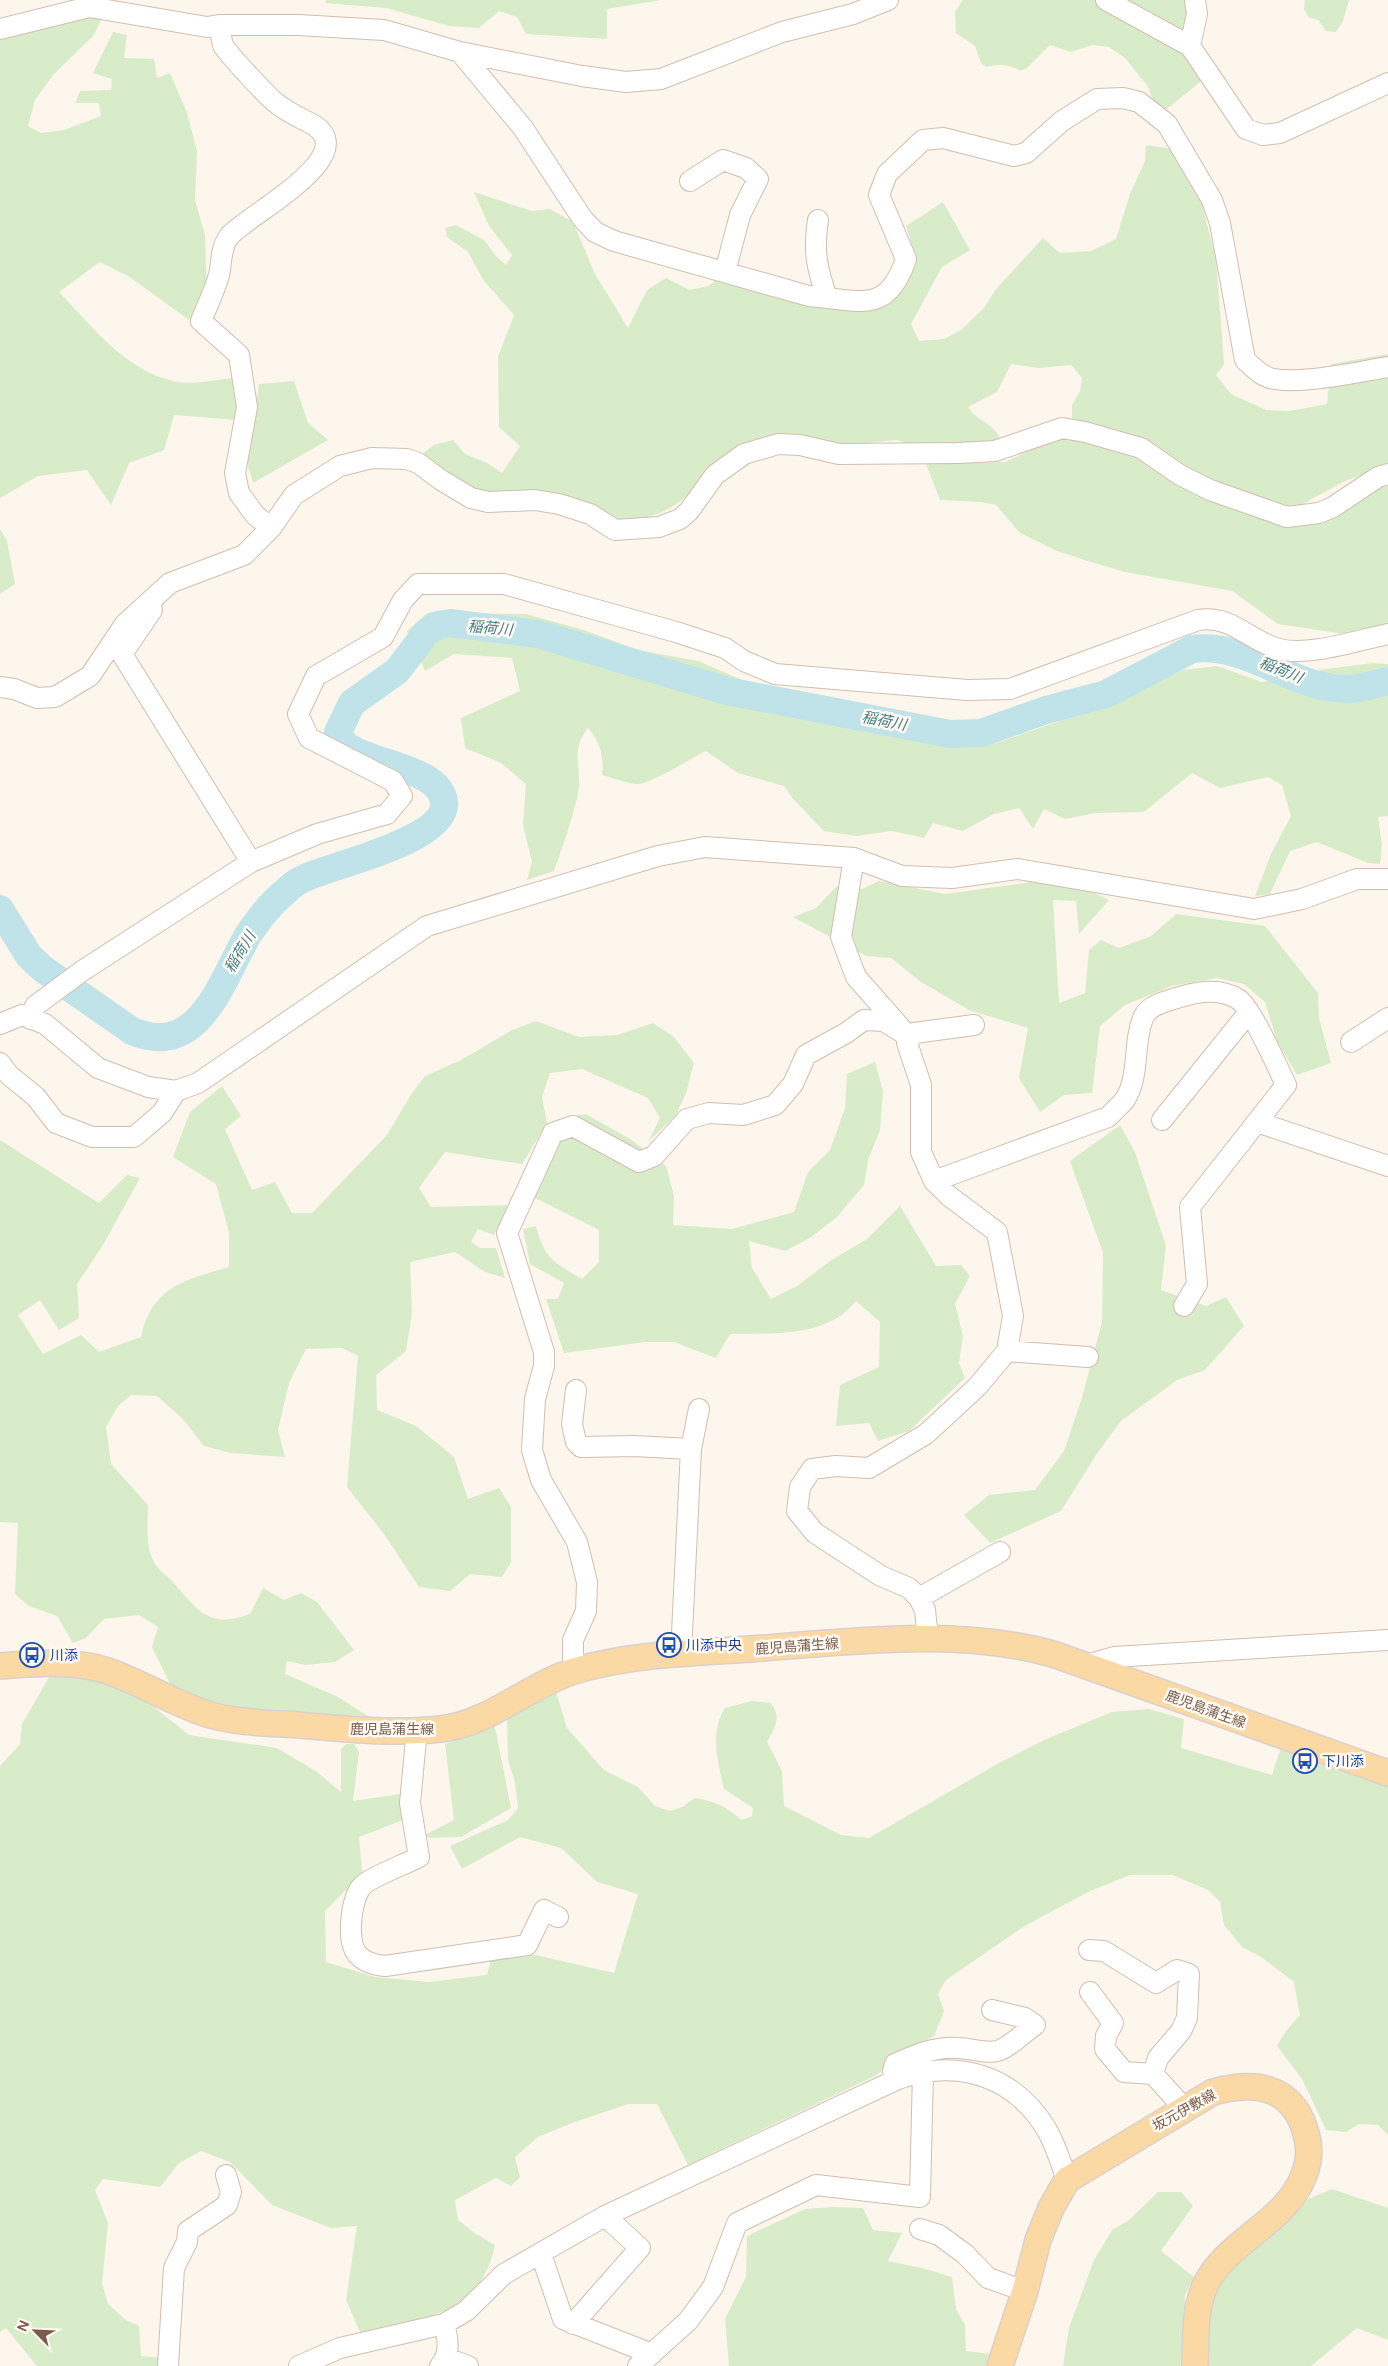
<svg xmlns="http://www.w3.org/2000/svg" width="1388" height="2366" viewBox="0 0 1388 2366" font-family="'DM Sans','Noto Sans JP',sans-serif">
	<rect width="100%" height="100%" fill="#fdf6ec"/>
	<path fill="#d8ecc9" d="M 326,0 L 661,0 L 607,9 L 607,39 L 526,34 L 517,17 L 499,11 L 479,28 L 449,26 L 386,8 L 325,3 Z
		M 963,0 L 1095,0 L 1186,50 L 1205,78 L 1163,112 L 1154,104 L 1147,85 L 1125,58 L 1109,47 L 1092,45 L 1071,52 L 1050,45 L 1027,68 L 1020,71 C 1010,64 998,64 986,67 L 981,63 L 975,46 L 956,33 L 955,12 Z
		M 1119,0 L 1191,0 L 1189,36 Z
		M 1305,0 L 1349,0 L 1343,21 L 1336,32 L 1326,31 L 1318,20 L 1308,17 L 1304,9 Z
		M 105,11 L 94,35 L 53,75 L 35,100 L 28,126 L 41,133 L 64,130 L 101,116 L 99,103 L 75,103 L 80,91 L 111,90 L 112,79 L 93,73 L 113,32 L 127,35 L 124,58 L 154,59 L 157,78 L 170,73 L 187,113 L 197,151 L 195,200 L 205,235 L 207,299 L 189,320 L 128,276 L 100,262 L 59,292 C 94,328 125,371 177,382 C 192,385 219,379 235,378 L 237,420 L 174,415 L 164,450 L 129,463 L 111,505 L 87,470 L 38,476 L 0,498 L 0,36 Z
		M 1146,145 L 1172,149 L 1199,192 L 1216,259 L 1224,364 L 1216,375 L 1231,394 L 1266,410 L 1290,411 L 1327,404 L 1331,364 L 1388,354 L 1388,465 L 1343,482 L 1303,504 L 1307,517 L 1388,480 L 1388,627 L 1351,635 L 1278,624 L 1232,591 L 1125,572 L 1091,562 L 1057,551 L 1020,533 L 996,505 L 981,502 L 940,500 L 926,464 L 1005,462 L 1057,438 L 1078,441 L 1124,442 L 1072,421 L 1072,405 L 1080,391 L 1082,378 L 1071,365 L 1039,368 L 1011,364 L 997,392 L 968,407 C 979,423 993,422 1001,440 L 915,447 L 897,440 L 723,457 C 685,499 671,522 609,520 L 472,495 L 419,456 L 434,445 L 453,440 L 465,454 L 487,463 L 502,473 L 520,446 L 499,427 L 498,357 L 514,315 L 484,281 L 468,252 L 447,237 L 445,228 L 456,225 L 484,240 L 496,256 L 506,265 L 512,255 L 489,226 L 474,192 L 532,211 L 550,209 L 573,222 L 595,274 L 628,328 L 647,290 L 666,278 L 690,290 L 708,286 L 734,268 L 841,294 L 891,290 L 913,270 L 914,251 L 906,226 L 943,202 L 970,250 L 942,267 L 911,324 L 919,341 L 944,339 L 961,330 L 984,308 L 996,289 L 1043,238 L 1060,253 L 1091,251 L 1116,239 L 1130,194 L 1145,161 Z
		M 294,381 L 308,423 L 328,440 L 253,483 L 247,463 L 259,384 Z
		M 0,529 L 7,541 L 15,584 L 0,594 Z
		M 427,613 L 526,614 L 584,630 L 638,650 L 698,661 L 747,682 L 895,733 L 996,743 L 1121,700 L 1183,670 L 1217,666 L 1262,682 L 1326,669 L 1373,663 L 1388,664 L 1388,816 L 1378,817 L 1382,845 L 1380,864 L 1368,863 L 1317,842 L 1290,851 L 1270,894 L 1255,896 L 1271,854 L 1291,816 L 1282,785 L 1268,777 L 1220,788 L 1192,773 L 1144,812 L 1095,813 L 1065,819 L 1044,809 L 1033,829 L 1019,808 L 994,814 L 963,831 L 933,823 L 924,838 L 892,831 L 856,836 L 824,831 L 793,799 L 784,786 L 738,773 L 706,751 C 691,758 648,786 636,784 C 625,783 613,778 602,775 C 604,756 600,741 588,728 C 569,751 583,769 578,794 C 572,820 563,846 554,871 L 527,880 L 532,862 L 523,825 L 526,784 L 501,763 L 465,748 L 461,718 L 520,691 L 512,658 L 454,654 L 425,671 L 407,631 Z
		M 879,881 L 945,894 L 1039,881 L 1086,889 L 1109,900 L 1079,934 L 1076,901 L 1053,900 L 1059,1003 L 1085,993 L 1089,950 L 1101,940 L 1119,948 L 1151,936 L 1176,914 L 1265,926 L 1318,993 L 1319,1018 L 1331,1063 L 1297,1075 L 1277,1041 L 1265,1002 L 1244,984 L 1217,978 L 1172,986 L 1125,1005 L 1100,1026 L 1092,1093 L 1064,1095 L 1040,1112 L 1019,1078 L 1028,1028 L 969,1010 L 921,982 L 891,958 L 866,956 L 793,917 L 816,908 L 837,886 L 862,889 Z
		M 536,1021 L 579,1037 L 617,1035 L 653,1023 L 673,1036 L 694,1063 L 686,1093 L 676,1115 L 648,1142 L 660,1118 L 648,1098 L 582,1069 L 550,1073 L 542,1097 L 547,1123 L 522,1164 L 445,1152 L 419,1188 L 431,1207 L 509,1205 L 494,1235 L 478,1229 L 471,1242 L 480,1248 L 496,1248 L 505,1278 L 485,1272 L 455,1252 L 410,1262 L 412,1312 L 406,1351 L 376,1375 L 377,1410 L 416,1426 L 454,1457 L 468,1499 L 499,1488 L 511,1507 L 511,1562 L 502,1577 L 470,1574 L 450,1591 L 419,1587 L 384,1534 L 347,1487 L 358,1356 L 342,1348 L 306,1349 L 289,1383 L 278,1430 L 285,1457 L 231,1453 L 204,1446 L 182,1418 L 157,1396 L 131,1395 L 118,1406 L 106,1427 L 111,1464 L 148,1505 C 148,1523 145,1546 154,1562 C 158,1570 168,1576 173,1582 C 198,1611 209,1629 250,1614 L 263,1588 L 284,1600 L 301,1593 L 317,1602 L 354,1650 L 335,1662 L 305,1665 L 287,1661 L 285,1674 L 336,1696 L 379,1723 L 232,1710 L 174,1692 L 152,1647 L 158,1627 L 139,1615 L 104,1619 L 86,1638 L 73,1643 L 57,1616 L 29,1606 L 15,1594 L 18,1523 L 0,1522 L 0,1140 L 99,1203 L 127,1175 L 140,1178 L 103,1245 L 77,1284 L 79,1318 L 59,1330 L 40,1300 L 18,1315 L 43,1354 L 81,1335 L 99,1352 L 141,1337 C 152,1286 185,1280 229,1267 L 229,1233 L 216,1184 L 173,1157 L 190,1112 L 222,1086 L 241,1116 L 225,1129 L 252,1190 L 275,1182 L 292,1213 L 312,1213 L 387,1135 L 410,1096 L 425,1076 L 461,1060 L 512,1030 Z
		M 875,1062 L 883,1091 L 880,1130 L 868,1160 L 864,1185 L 837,1217 L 810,1238 L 785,1251 L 749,1241 L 752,1268 L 771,1299 L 797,1286 L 830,1261 L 867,1239 L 900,1206 L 936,1266 L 961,1265 L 970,1276 L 955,1304 L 963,1336 L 959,1363 L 965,1378 L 909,1431 L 878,1441 L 869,1423 L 836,1426 L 840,1385 L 879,1367 L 880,1322 L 856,1301 C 827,1338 773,1333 730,1334 L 716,1358 L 674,1342 L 645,1342 L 564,1353 L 546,1299 L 558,1299 L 564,1283 L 530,1264 L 523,1229 L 536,1226 C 545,1260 554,1262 582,1279 L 599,1262 L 599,1230 L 535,1198 L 567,1117 L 586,1114 L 630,1139 L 666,1166 L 674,1196 L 673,1225 L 732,1229 L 794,1212 L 808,1172 L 830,1150 L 845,1108 L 847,1074 Z
		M 1120,1125 L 1135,1152 L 1166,1246 L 1161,1290 L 1206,1306 L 1226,1297 L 1244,1326 L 1205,1370 L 1177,1380 L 1121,1421 L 1096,1455 L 1061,1511 L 990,1543 L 964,1515 L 989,1495 L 1035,1490 L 1064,1451 L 1082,1398 L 1102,1322 L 1103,1253 L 1070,1161 Z
		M 52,1672 L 77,1672 L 139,1695 L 189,1735 L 277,1748 L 317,1772 L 341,1792 L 341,1749 L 346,1744 L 354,1744 L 359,1752 L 353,1801 L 407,1793 L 408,1818 L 359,1837 L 363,1880 L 357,1887 L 347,1889 L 325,1911 L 326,1962 L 375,1977 L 429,1982 L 487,1975 L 492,1956 L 536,1955 L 614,1973 L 638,1894 L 597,1882 L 561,1848 L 520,1837 L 462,1869 L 450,1846 L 508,1820 L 518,1808 L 515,1782 L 508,1760 L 507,1715 L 555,1689 L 567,1728 L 604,1770 L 638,1787 L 655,1806 L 670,1811 L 682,1807 L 695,1798 C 715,1801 726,1807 742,1820 L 752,1816 L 753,1808 L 724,1789 C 718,1762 709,1733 725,1708 L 752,1701 L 771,1703 C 782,1718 775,1728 767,1742 L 782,1771 L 784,1806 L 841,1835 L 869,1838 L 999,1763 L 1044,1740 L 1112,1712 L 1149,1709 L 1184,1719 L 1181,1748 L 1272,1775 L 1281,1747 L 1388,1786 L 1388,2135 L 1378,2125 L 1359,2124 L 1346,2132 L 1326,2130 L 1302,2079 L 1277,2046 L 1286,2031 L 1300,2015 L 1294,1982 L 1261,1957 L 1242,1947 L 1224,1925 L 1220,1902 L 1208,1890 L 1173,1875 L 1130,1875 L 1090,1891 L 1023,1927 L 946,1980 L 938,1994 L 944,2011 L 934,2036 L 918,2045 L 875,2076 L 688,2165 L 657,2104 L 628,2104 L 572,2123 L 538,2137 L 515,2157 L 520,2177 L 511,2186 L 496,2178 L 455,2200 L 458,2220 L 476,2234 L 495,2245 C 480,2317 421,2319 360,2332 L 346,2300 L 357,2226 L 331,2228 L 272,2205 L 230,2162 L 201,2151 L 179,2163 L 160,2187 L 103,2179 L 95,2190 L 108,2223 L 102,2284 L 108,2304 L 126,2320 L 139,2326 L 141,2356 L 163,2358 L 162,2366 L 37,2366 L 6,2328 L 0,2332 L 0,1766 L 20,1744 L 22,1724 Z
		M 494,1722 L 511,1808 L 461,1837 L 419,1838 L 454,1820 L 445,1744 Z
		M 1332,2189 L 1388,2208 L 1388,2340 L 1357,2328 L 1311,2366 L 1207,2366 L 1214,2281 L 1257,2233 L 1310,2198 Z
		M 1158,2192 L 1181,2192 L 1193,2206 L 1161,2251 L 1194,2277 L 1185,2295 L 1185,2366 L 1063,2366 L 1069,2328 L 1094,2260 L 1112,2230 L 1128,2221 Z
		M 833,2207 L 863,2208 L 873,2230 L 902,2233 L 888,2261 L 922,2268 L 952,2277 L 956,2309 L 965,2325 L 966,2351 L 990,2354 L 986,2366 L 729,2366 L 725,2319 L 746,2277 L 747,2236 L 805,2209 Z"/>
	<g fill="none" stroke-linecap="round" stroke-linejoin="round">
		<path stroke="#bfe3e8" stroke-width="28" d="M 0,909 L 29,956 L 43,969 L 132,1031 C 200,1060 222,979 248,935 C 258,920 271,903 285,892 C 291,886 299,880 307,877 C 333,865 448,840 444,802 C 440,767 368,764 346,745 C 342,742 340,737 338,732 L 352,703 L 397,671 L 426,633 L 437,625 L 450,623 L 538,634 L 727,691 L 950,734 L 981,733 L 1046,710 L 1106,694 L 1192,649 C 1249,642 1294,691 1350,689 C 1363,688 1376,684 1388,681"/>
		<defs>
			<path id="minor" d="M 1106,0 L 1190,46 L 1246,129 L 1263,135 L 1280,133 L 1388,83
				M 219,25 C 221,32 221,42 224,47 C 233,59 265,94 276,103 C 287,112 300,118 312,124 C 367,156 242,217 228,238 C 220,250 222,263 219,275 C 215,290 207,306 201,321 L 239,355 L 247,407 L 235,473 L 239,493 L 255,515 L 271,528
				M 0,29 L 89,7 L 207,27 L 219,25 L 298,25 L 384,30 L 460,52 L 582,76 L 626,82 L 661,79 L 782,32 L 853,14 L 888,0
				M 1190,46 L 1197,14 L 1195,0
				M 460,52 L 523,128 L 582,218 L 595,232 L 614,241 L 809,296 C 859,300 887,316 906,259 L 879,195 L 887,174 L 923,140 L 943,138 L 1014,156 L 1026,153 L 1062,121 L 1097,99 L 1123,98 L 1139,102 L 1167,124 L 1212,200 L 1220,223 L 1245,360 C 1254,368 1262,377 1274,379 C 1304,384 1357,372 1388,367
				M 690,181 L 723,160 L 746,168 L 758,179 L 740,215 L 725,272
				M 818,220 C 813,252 817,268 827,298
				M 0,687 L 14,689 L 37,698 L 55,697 L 90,676 L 125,624 L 170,583 L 244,555 L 271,528 L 294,495 L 340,466 L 372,458 L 407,459 L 418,463 L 441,480 L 471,498 L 488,502 L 535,500 L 559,504 L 590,514 L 615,530 L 659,527 L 680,519 L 689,511 L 715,475 L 744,454 L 778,444 L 800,445 L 839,454 L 958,453 L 995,451 L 1062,428 L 1085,432 L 1141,448 L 1180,475 L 1210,490 L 1287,517 L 1319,513 L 1333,507 L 1378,477 L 1388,474
				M 854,858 L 841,937 L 856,977 L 901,1028
				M 251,862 L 317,834 L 387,814 L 402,796 L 393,781 L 309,738 L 298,714 L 316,676 L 383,637 L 403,600 L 418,584 L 504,584 L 676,632 L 725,648 L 744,661 L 775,674 L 967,690 L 1010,689 L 1198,620 C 1233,615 1247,640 1279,649 C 1308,657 1358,640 1388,634
				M 30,1019 L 35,1006 L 82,971 L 251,862 L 122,654 L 152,610
				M 0,1024 L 22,1015 L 45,1024 L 98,1068 L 148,1087 L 176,1091 L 198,1083 L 427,926 L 658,856 L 705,847 L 854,858 L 902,876 L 952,878 L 1018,869 L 1254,909 L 1302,899 L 1357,879 L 1388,879
				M 1351,1042 L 1388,1018
				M 0,1063 L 9,1075 L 36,1097 L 56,1123 L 92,1137 L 134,1137 L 162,1113 L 176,1091
				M 1162,1120 L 1249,1012
				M 1257,1122 L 1388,1166
				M 934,1181 L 1108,1117 C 1113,1112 1119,1106 1124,1101 C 1141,1076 1132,1042 1144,1016 C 1150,1004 1168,1001 1180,997 C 1199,991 1220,988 1238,999 C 1251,1007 1278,1068 1286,1085 L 1190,1207 L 1197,1284 L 1184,1306
				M 1007,1351 L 1088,1357
				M 576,1390 L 572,1424 L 576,1442 L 581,1447 L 634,1446 L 691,1449
				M 919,1598 L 1000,1552
				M 928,1639 L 925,1610 L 919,1598 L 909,1588 L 881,1576 L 815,1533 L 797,1511 L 800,1487 L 812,1469 L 836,1466 L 869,1468 L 926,1434 L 977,1387 L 1007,1351 L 1013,1316 L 997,1232 L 949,1196 L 934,1181 L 921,1152 L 921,1085 L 907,1043 L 914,1033 L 974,1025
				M 681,1654 L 691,1449 L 699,1409
				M 1086,1665 L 1114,1657 L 1388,1640
				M 573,1671 L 573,1640 L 586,1611 L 587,1582 L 577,1542 L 541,1480 L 532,1450 L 535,1399 L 544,1366 L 544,1352 L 507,1233 L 553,1133 L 573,1126 L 639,1162 L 654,1156 L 687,1119 L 709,1113 L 743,1115 L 775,1105 L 793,1084 L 806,1055 L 846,1033 L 864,1020 L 884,1021 L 909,1037
				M 417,1729 L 410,1803 L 419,1857 C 406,1864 373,1876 363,1885 C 351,1897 346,1940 357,1954 C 364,1962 374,1965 385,1966 L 527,1945 L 544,1910 L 558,1917
				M 1089,1950 L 1104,1951 L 1156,1983 L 1177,1970 L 1189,1974 L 1187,2018 L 1181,2031 L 1158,2058 L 1153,2074 L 1184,2108
				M 1090,1992 L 1113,2023 L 1106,2036 L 1105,2049 L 1124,2072 L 1153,2074
				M 898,2079 L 893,2071 L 895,2064 C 915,2055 936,2046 958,2048 C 971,2048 984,2054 997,2051 C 1007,2049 1026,2031 1035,2025 L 1025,2018 L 992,2010
				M 920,2229 L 939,2235 L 965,2254 L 988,2278 L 1025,2291
				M 541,2254 L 563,2319 L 652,2354
				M 573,2324 L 640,2248 L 605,2216
				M 446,2358 L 468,2366
				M 168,2366 L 174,2268 L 187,2242 L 188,2231 L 227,2205 L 231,2192 L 226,2175
				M 299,2366 L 340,2348 L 444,2324 L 466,2311 L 504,2274 L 605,2216 L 898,2079 C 957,2058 1014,2075 1047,2130 C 1056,2146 1061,2163 1067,2180
				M 440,2366 C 451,2354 448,2338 444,2324
				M 638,2366 L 688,2321 L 713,2287 L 737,2223 L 816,2185 L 920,2197 L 923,2071"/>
			<path id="major" d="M 0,1666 C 34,1663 75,1660 108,1671 C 142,1683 173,1703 207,1714 C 237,1723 268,1723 299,1725 C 343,1729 395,1734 440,1729 C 489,1724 527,1686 574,1671 C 630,1654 693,1653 751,1649 C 850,1642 956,1627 1053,1654 L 1388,1773
				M 1000,2366 L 1025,2291 L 1038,2240 L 1051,2208 L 1067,2180 L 1213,2092 C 1254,2081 1291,2085 1305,2130 C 1310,2145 1310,2160 1304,2175 C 1287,2222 1228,2240 1206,2284 C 1194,2308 1196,2340 1195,2366"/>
		</defs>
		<use href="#minor" stroke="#d1beb0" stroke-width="22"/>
		<use href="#major" stroke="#dad1cd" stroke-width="28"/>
		<use href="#minor" stroke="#fff" stroke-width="20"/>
		<use href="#major" stroke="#fbd9a5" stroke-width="25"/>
	</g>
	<defs>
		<symbol id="bus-ring" viewBox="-11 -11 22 22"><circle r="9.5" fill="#fffaf3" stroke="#1a4fb4" stroke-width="1.5"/><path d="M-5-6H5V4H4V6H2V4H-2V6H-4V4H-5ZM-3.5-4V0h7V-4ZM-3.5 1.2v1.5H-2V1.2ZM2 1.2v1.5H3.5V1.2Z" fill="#1a4fb4"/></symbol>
	</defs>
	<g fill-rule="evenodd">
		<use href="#bus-ring" x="655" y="1631" width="28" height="28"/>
		<use href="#bus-ring" x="18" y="1641" width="28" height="28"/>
		<use href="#bus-ring" x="1291" y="1747" width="28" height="28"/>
	</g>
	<g text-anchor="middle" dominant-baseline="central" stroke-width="5" stroke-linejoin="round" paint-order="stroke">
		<g font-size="14" fill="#164399" stroke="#fffaf3" text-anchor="start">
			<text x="686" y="1645">川添中央</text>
			<text x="50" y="1655">川添</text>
			<text x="1322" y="1761">下川添</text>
		</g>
		<g font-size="14" fill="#7a5c4d" stroke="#fffaf3">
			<text transform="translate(797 1646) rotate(-4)">鹿児島蒲生線</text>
			<text transform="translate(1206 1709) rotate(20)">鹿児島蒲生線</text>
			<text x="392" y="1729">鹿児島蒲生線</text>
			<text transform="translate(1184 2110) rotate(-29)">坂元伊敷線</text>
		</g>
		<g font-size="15" font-style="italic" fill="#437c86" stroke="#fffaf3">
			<text transform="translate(490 628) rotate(5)">稲荷川</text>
			<text transform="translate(1281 670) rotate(22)">稲荷川</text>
			<text transform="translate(884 721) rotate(11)">稲荷川</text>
			<text transform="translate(240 952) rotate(-59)">稲荷川</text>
		</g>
	</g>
	<g transform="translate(35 2331) rotate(294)" stroke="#fffaf3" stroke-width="4" paint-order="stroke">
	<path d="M0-4L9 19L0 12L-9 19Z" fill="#7a5c4d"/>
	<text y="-8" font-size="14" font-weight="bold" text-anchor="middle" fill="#7a5c4d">N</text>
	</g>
</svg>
